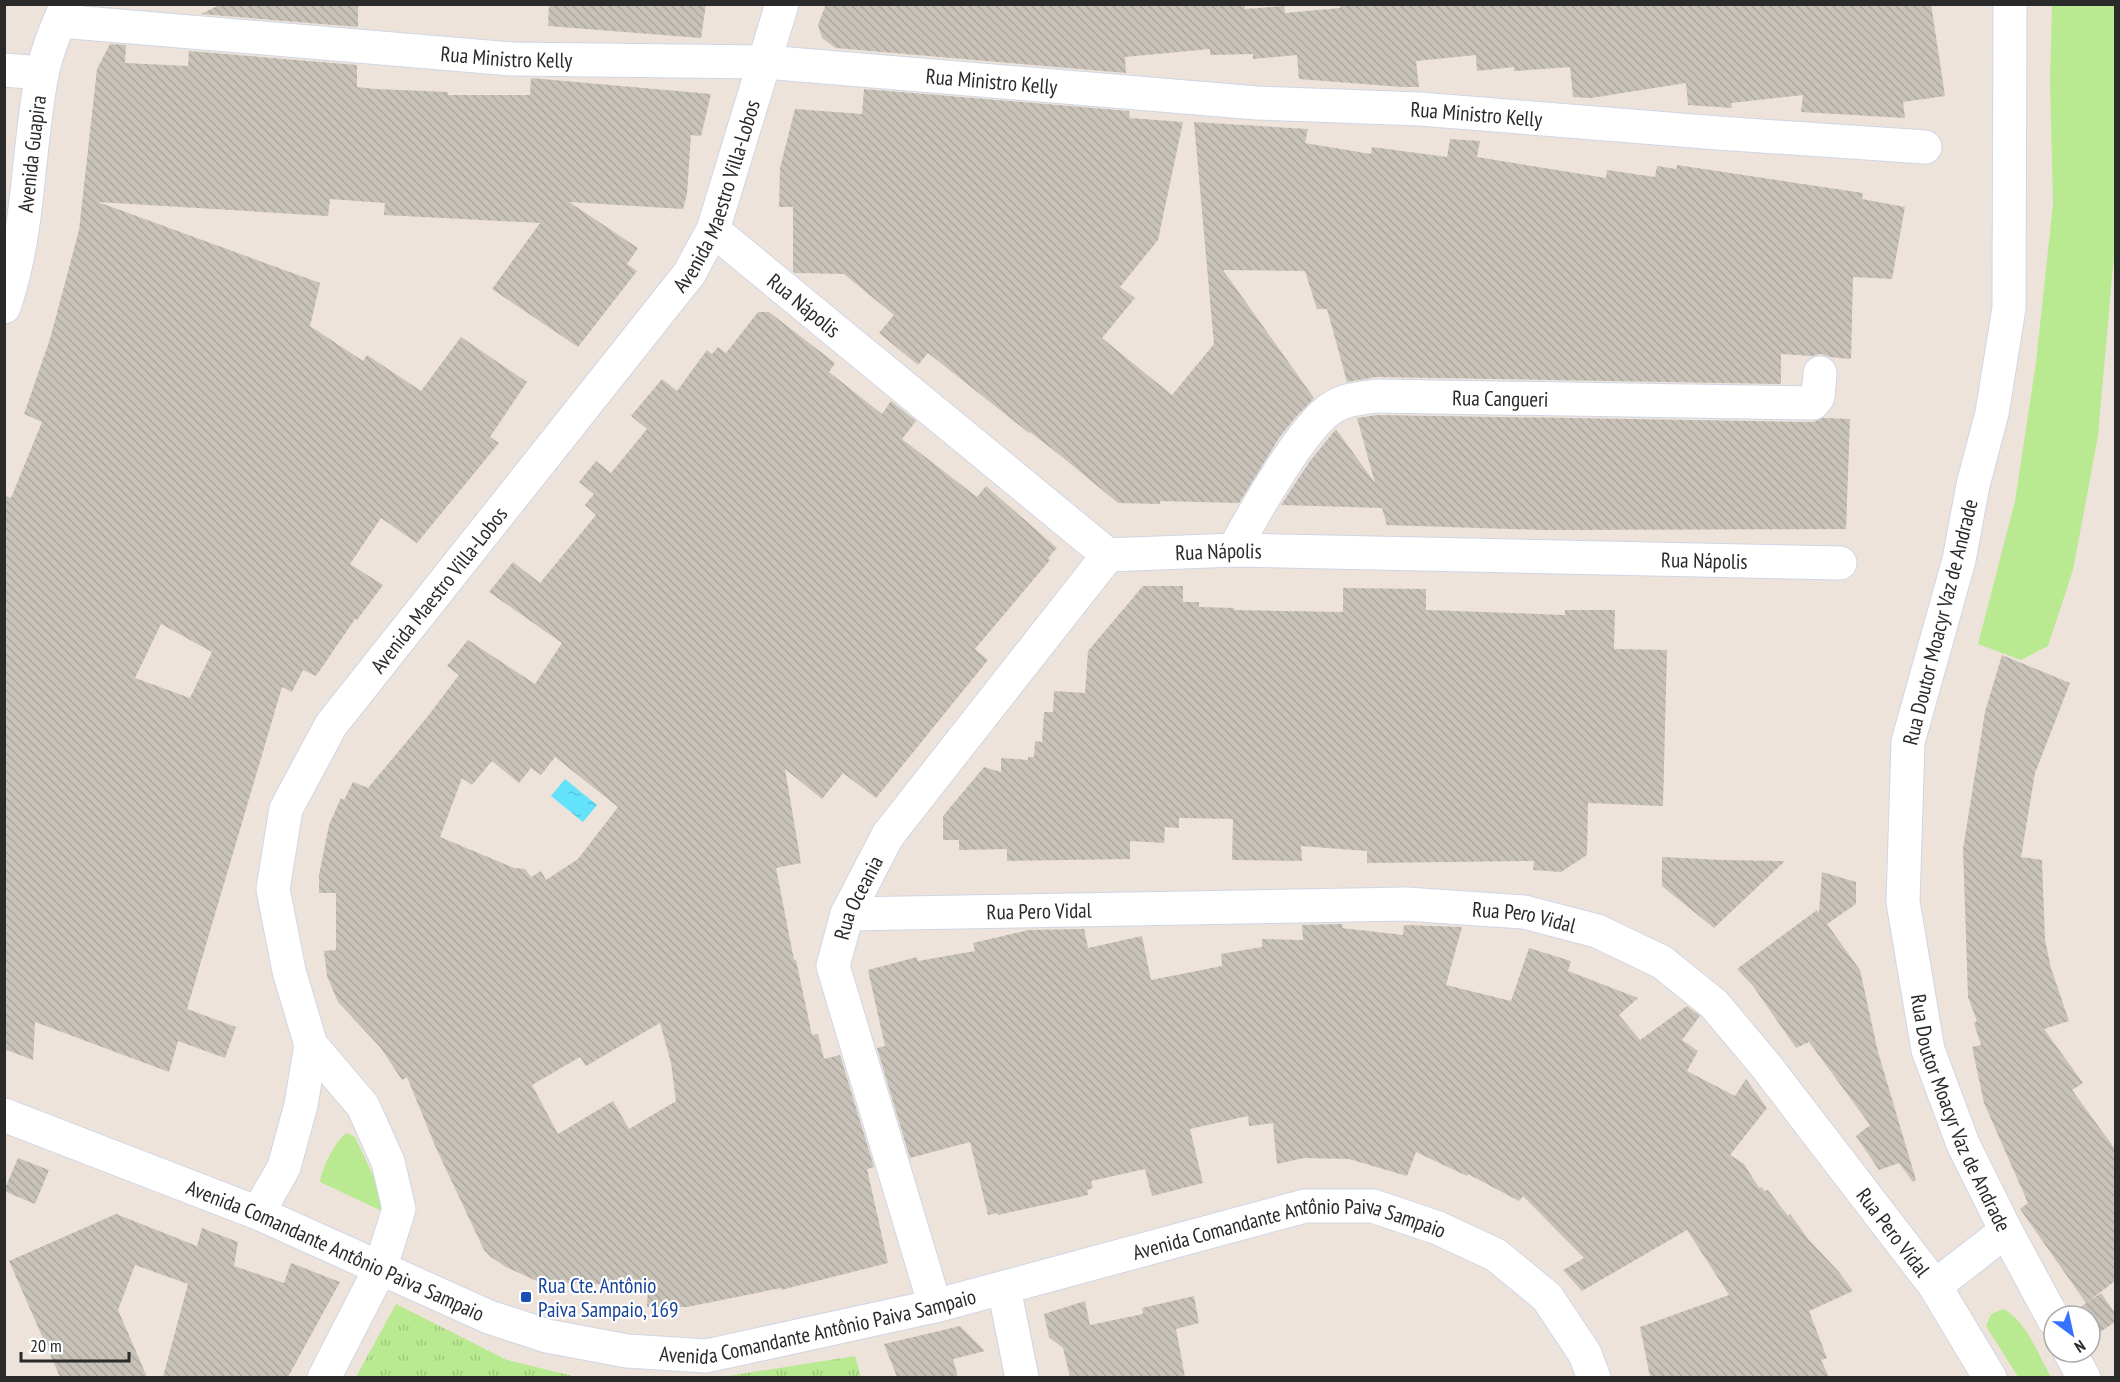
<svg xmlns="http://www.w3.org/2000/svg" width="2120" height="1382" viewBox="0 0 2120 1382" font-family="'PT Sans Narrow',sans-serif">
	<defs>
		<pattern id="grass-tufts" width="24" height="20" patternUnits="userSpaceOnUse" patternTransform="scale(1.5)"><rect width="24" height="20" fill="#b9ea91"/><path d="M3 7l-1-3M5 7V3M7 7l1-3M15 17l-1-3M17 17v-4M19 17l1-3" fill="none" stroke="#9fc97d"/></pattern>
		<pattern id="water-ripples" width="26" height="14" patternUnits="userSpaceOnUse" patternTransform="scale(1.5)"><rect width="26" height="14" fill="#62e3fb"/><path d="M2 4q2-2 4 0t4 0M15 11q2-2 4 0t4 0" fill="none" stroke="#55c3d7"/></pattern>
		<pattern id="building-back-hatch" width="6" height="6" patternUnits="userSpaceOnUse" patternTransform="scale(1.5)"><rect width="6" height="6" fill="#c8c2b9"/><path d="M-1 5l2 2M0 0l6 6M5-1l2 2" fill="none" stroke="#aca79f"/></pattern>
	</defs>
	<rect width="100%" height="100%" fill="#eee3da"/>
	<path fill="url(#grass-tufts)" d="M 396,1304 L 507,1360 L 577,1377 L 356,1377 Z
		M 855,1356 L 861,1377 L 722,1377 Z"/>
	<path fill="#b9ea91" d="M 2052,5 L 2114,5 L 2116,177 L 2114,255 L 2098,436 L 2073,570 L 2048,646 L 2021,660 L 1978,644 L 2015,501 L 2036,362 L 2053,204 L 2050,80 Z
		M 347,1133 L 355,1137 L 386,1203 L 382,1211 L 320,1182 C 321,1170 336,1139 347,1133 Z
		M 2003,1309 C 2027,1321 2038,1355 2051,1377 L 2018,1377 L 1986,1326 L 1991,1314 Z"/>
	<path fill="url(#water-ripples)" d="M 565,779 L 597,805 L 583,822 L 551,796 Z"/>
	<path fill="url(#building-back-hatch)" fill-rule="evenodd" d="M 222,4 L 358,4 L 358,27 L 201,14 Z
		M 549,4 L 706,4 L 701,38 L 548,26 Z
		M 826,4 L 1245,4 L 1245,9 L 1284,6 L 1285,13 L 1340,8 L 1340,4 L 1931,4 L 1945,96 L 1903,102 L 1905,118 L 1801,112 L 1803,95 L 1731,103 L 1732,108 L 1688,105 L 1686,83 L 1591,98 L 1573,97 L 1570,67 L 1514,71 L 1514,67 L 1477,71 L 1476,55 L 1416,61 L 1419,87 L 1402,87 L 1299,79 L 1297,55 L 1253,59 L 1253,54 L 1210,55 L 1210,49 L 1125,57 L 1126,73 L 836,48 L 822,38 L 818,25 Z
		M 110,44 L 126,45 L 125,63 L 188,66 L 189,51 L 357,65 L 357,87 L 376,89 L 448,92 L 448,95 L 530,95 L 531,78 L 711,94 L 701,136 L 691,135 L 687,194 L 683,209 L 569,202 L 638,248 L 627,264 L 637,271 L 578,347 L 492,289 L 540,223 L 384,215 L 385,203 L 330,199 L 328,216 L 98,202 L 320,283 L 310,326 L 363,361 L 367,355 L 421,391 L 461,337 L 527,382 L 490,437 L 499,443 L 417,543 L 381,518 L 350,564 L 383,585 L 357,620 L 355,619 L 316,676 L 303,670 L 292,692 L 282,687 L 187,1009 L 236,1027 L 225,1058 L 178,1041 L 169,1072 L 35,1022 L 33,1060 L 4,1049 L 4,495 L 11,498 L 42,422 L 24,414 L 50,339 L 79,230 L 97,69 ZM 161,624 L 212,652 L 190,698 L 135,678 Z
		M 864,89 L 1129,111 L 1130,118 L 1183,122 L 1158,240 L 1120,287 L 1135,298 L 1102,338 L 1172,395 L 1214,344 L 1194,122 L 1308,129 L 1305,143 L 1371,154 L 1372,147 L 1447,157 L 1450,139 L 1480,141 L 1477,157 L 1606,178 L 1607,170 L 1655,177 L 1657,166 L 1676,169 L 1677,165 L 1863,193 L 1862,199 L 1905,207 L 1892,279 L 1853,277 L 1851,359 L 1830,357 L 1821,354 L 1812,356 L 1781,354 L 1781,384 L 1376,377 L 1347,382 L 1327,309 L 1317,309 L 1305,271 L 1223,270 L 1314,398 L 1295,418 L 1279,438 L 1239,503 L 1160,501 L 1160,504 L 1118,503 L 1061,456 L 1030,432 L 1029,433 L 928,353 L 918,365 L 879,333 L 894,315 L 844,274 L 795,273 L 793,271 L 793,207 L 779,207 L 780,168 L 795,109 L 862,114 Z
		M 758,312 L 769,312 L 835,363 L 829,372 L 882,414 L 891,401 L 916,421 L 902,439 L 977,497 L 986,486 L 1057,548 L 1048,558 L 1050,560 L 975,649 L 988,660 L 876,798 L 843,773 L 822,799 L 785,769 L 801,863 L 776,868 L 794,960 L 796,960 L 812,1035 L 818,1034 L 824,1059 L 840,1055 L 874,1167 L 867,1169 L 888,1263 L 781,1290 L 781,1288 L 687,1307 L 647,1307 L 648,1286 L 539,1282 L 506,1267 L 491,1257 L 484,1250 L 436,1148 L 407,1077 L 402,1080 L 380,1047 L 338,1002 L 327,976 L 324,951 L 336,950 L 336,893 L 319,893 L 319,875 L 329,825 L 341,798 L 344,800 L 353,782 L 368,788 L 428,716 L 459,675 L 447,666 L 468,640 L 535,684 L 562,643 L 489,592 L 513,562 L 540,583 L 596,515 L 585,505 L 594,494 L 579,482 L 596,461 L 611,473 L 647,429 L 631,416 L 662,379 L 677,391 L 707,350 L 712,354 L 718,347 L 726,353 ZM 555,757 L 618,807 L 578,859 L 546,880 L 541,871 L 531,877 L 525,869 L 514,868 L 440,837 L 462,778 L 472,785 L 492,761 L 519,783 L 531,768 L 541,775 ZM 660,1023 L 671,1063 L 676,1101 L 629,1129 L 613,1101 L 558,1134 L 532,1085 L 580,1057 L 586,1066 Z
		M 1377,415 L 1813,422 L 1823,418 L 1850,419 L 1846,529 L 1544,530 L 1387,525 L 1382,508 L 1281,505 L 1310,461 L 1336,429 L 1375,483 L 1357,418 Z
		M 1143,586 L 1183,586 L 1183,602 L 1199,602 L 1199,607 L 1234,608 L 1234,610 L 1343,612 L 1343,588 L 1426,589 L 1426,610 L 1565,615 L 1565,610 L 1615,610 L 1614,649 L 1667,650 L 1663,806 L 1588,803 L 1587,855 L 1561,872 L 1533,870 L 1534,861 L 1367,863 L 1367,851 L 1301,846 L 1302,861 L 1232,860 L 1233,819 L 1179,818 L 1179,828 L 1165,827 L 1164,843 L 1130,841 L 1130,859 L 1007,861 L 1007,849 L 959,850 L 959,840 L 943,840 L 943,816 L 984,767 L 1001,772 L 1001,758 L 1028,760 L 1028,757 L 1034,757 L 1035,741 L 1042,742 L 1044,712 L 1053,712 L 1054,691 L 1085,693 L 1088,651 Z
		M 2002,655 L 2070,683 L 2035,773 L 2021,857 L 2042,860 L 2045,940 L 2051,968 L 2069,1021 L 2044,1029 L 2083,1083 L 2072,1090 L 2115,1149 L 2115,1281 L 2086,1303 L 2020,1209 L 2028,1203 L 1984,1103 L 1972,1047 L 1981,1045 L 1974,1023 L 1977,1021 L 1968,997 L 1963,849 L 1985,712 Z
		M 1662,857 L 1721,860 L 1785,861 L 1714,928 L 1662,886 Z
		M 1822,872 L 1856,882 L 1856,904 L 1827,924 L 1860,970 L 1878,1052 L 1916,1180 L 1913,1182 L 1899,1163 L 1879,1170 L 1856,1136 L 1870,1125 L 1809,1042 L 1796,1048 L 1753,986 L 1737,969 L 1817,910 L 1819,913 Z
		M 1343,924 L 1342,928 L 1403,935 L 1404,925 L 1462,927 L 1446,985 L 1511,1001 L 1529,948 L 1571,961 L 1568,971 L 1638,998 L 1619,1015 L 1640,1040 L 1687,1006 L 1700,1016 L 1682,1040 L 1698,1051 L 1687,1071 L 1735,1096 L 1746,1079 L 1767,1108 L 1730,1155 L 1744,1164 L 1759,1188 L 1762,1187 L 1764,1191 L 1768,1190 L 1788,1216 L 1790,1214 L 1809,1240 L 1839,1272 L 1853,1291 L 1809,1311 L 1827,1358 L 1821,1360 L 1829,1377 L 1650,1377 L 1640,1327 L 1729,1295 L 1687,1230 L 1582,1291 L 1563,1270 L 1584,1258 L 1523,1196 L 1519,1201 L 1468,1174 L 1467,1176 L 1416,1152 L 1407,1176 L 1349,1159 L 1304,1158 L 1277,1164 L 1273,1123 L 1249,1126 L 1248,1116 L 1190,1129 L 1203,1183 L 1152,1196 L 1145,1169 L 1091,1181 L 1093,1188 L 1087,1190 L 1088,1195 L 998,1215 L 998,1213 L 988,1215 L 970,1142 L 910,1158 L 877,1048 L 885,1046 L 868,970 L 917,957 L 918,961 L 975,951 L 973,943 L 1029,930 L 1084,929 L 1088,948 L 1142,936 L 1151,980 L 1222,966 L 1221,954 L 1262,947 L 1262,939 L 1303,940 L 1302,925 Z
		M 18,1158 L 49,1170 L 35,1204 L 4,1191 Z
		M 116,1214 L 197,1246 L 202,1228 L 238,1242 L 234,1266 L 284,1283 L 291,1263 L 340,1282 L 288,1377 L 163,1377 L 188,1284 L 135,1265 L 118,1310 L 147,1377 L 60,1377 L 9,1261 Z
		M 2101,1293 L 2115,1313 L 2115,1322 L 2094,1336 L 2090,1331 L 2090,1316 L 2080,1316 L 2076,1310 Z
		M 1194,1296 L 1199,1323 L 1176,1329 L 1185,1377 L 1070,1377 L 1063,1348 L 1049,1337 L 1044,1314 L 1085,1301 L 1090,1325 L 1143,1314 L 1142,1308 Z
		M 960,1326 L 985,1351 L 953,1359 L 958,1377 L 897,1377 L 884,1344 Z"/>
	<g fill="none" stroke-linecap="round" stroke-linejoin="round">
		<defs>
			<g id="street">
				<path id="s1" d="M 60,21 L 512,59 L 765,62 L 1257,103 L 1420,109 L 1718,133 L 1925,147"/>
				<path d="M 4,70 L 42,73"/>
				<path id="s2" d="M 713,230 L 1108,555 L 1234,550 L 1840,563"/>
				<path id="s3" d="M 1234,550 C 1251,518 1305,421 1335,406 C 1347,399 1363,398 1376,396 L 1813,403 L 1818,397 L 1820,373"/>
				<path id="s4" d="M 847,914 L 1406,904 L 1524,912 L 1597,931 L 1662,962 L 1714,1004 L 1766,1066 L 1935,1286 L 1990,1378"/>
				<path d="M 311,1045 L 363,1106 L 388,1162 L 399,1209 L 380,1269 L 324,1378"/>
				<path id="s5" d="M 4,1115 L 258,1213 L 489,1317 L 547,1336 L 627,1351 L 706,1356 L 935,1306 L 1305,1206 L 1373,1206 L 1438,1228 L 1496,1255 L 1547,1297 L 1585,1354 L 1594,1378"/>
				<path id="s6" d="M 258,1213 L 284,1167 L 301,1105 L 311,1045 L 289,971 L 273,889 L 286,809 L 331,725 L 689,274 L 713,230 L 782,4"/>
				<path d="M 1935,1286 L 2006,1231"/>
				<path d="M 1004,1288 L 1022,1378"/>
				<path id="s7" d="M 935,1306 L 833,966 L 847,914 L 888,835 L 1108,555"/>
			</g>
			<g id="secondary">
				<path id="s8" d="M 2010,4 L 2009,308 L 1992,413 L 1973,485 L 1959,560 L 1908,742 L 1903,902 L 1928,1050 L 1963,1144 L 2006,1231 L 2054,1320"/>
				<path id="s9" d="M 4,307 C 30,232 27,151 42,74 C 47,51 57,26 67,4"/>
				<path d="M 2070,1352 L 2084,1378"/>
			</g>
		</defs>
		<use href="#street" stroke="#cfd6e5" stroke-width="35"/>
		<use href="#secondary" stroke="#cfd6e5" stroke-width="35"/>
		<use href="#street" stroke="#fff" stroke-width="33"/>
		<use href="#secondary" stroke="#fff" stroke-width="33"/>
	</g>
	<rect fill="#1a4fb4" stroke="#fff" stroke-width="2" x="520" y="1291" width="12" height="12" rx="3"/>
	<g text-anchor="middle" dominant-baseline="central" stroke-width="4.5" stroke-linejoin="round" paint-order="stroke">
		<g font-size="21" fill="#2a2a2a" stroke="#fff">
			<text stroke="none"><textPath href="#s1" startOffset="448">Rua Ministro Kelly</textPath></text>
			<text stroke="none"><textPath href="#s1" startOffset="934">Rua Ministro Kelly</textPath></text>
			<text stroke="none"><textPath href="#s1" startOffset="1420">Rua Ministro Kelly</textPath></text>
			<text stroke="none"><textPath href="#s9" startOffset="156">Avenida Guapira</textPath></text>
			<text stroke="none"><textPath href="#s6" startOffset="1174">Avenida Maestro Villa-Lobos</textPath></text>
			<text stroke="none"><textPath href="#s2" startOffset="118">Rua Nápolis</textPath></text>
			<text stroke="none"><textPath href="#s3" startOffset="344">Rua Cangueri</textPath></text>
			<text stroke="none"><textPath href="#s2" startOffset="622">Rua Nápolis</textPath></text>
			<text stroke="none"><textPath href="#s2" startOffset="1108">Rua Nápolis</textPath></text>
			<text stroke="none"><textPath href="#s6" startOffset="688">Avenida Maestro Villa-Lobos</textPath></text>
			<text transform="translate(1940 622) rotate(-76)">Rua Doutor Moacyr Vaz de Andrade</text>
			<text stroke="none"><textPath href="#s7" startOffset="428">Rua Oceania</textPath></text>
			<text stroke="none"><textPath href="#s4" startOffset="192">Rua Pero Vidal</textPath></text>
			<text stroke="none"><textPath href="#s4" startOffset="678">Rua Pero Vidal</textPath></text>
			<text stroke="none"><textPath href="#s8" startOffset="1130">Rua Doutor Moacyr Vaz de Andrade</textPath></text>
			<text stroke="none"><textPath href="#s4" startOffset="1182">Rua Pero Vidal</textPath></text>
			<text stroke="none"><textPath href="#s5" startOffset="1348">Avenida Comandante Antônio Paiva Sampaio</textPath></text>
			<text stroke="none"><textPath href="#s5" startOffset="358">Avenida Comandante Antônio Paiva Sampaio</textPath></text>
			<text stroke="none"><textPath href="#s5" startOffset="862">Avenida Comandante Antônio Paiva Sampaio</textPath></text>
		</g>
		<g font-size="21" fill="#164399" stroke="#fff" text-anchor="start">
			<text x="538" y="1285">Rua Cte. Antônio<tspan x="538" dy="24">Paiva Sampaio, 169</tspan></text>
		</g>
	</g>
	<rect width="2120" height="1382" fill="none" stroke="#2a2a2a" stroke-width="12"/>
	<g transform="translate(2072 1334) rotate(147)"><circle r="28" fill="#ffffff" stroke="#aaaaaa" stroke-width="1.5"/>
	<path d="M0-4.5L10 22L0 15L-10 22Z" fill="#3671ff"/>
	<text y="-9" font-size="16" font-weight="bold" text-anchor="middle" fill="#2a2a2a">N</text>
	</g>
	<path d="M21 1352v9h108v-9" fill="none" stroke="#2a2a2a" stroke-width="3"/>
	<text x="30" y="1352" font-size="18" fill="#2a2a2a" stroke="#ffffff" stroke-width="4.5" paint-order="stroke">20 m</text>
</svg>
